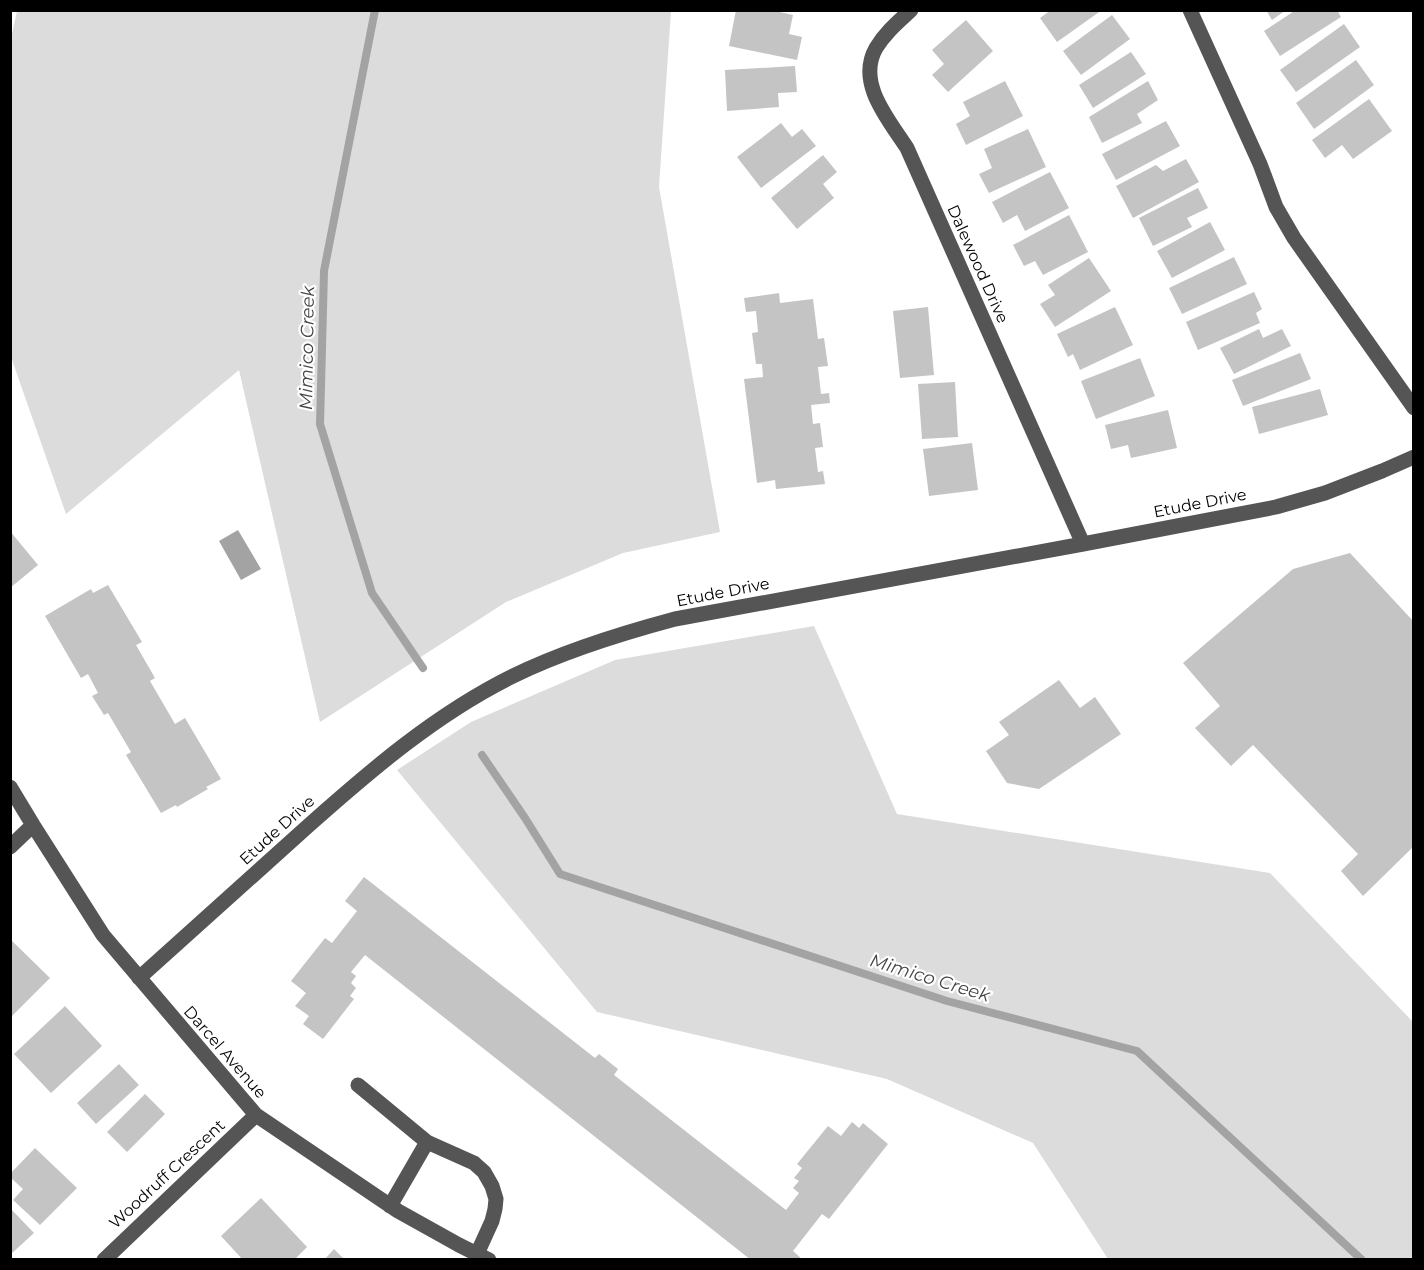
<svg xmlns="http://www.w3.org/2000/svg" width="1424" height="1270" viewBox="0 0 1424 1270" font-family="Montserrat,sans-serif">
	<rect width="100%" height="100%" fill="#fff"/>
	<path fill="#dcdcdc" d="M 17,11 L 671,11 L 659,187 L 720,532 L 623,553 L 506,602 L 320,722 L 239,370 L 66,514 L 11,357 L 10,43 Z
		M 814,626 L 897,814 L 1270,873 L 1413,1022 L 1413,1259 L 1108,1259 L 1033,1143 L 887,1079 L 597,1012 L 397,770 L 471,722 L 615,660 Z"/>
	<path fill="#a3a3a3" d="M 238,530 L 261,569 L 241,580 L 219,541 Z"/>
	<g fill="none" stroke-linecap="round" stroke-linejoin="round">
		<path stroke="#a3a3a3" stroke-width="8" d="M 375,10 L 324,271 L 320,424 L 372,593 L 423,668
			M 482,755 L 525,818 L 560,874 L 947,1001 L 1137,1051 L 1362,1260"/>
	</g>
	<path fill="#c4c4c4" d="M 736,10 L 771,10 L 793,15 L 789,34 L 802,37 L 797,60 L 729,46 Z
		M 1051,10 L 1102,10 L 1057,42 L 1040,18 Z
		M 1266,10 L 1286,10 L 1272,20 Z
		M 1296,10 L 1337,10 L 1341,17 L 1280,56 L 1264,31 Z
		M 1112,15 L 1130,39 L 1081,75 L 1063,51 Z
		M 966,20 L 993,51 L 948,92 L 932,75 L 944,64 L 932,50 Z
		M 1344,24 L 1360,47 L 1296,92 L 1280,70 Z
		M 1131,52 L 1146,74 L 1093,108 L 1079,85 Z
		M 1356,60 L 1374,85 L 1314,129 L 1296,103 Z
		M 795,66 L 797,92 L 778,93 L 779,107 L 727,111 L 725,70 Z
		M 1005,81 L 1023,116 L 966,145 L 956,124 L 970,116 L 963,102 Z
		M 1148,81 L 1158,100 L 1137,114 L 1142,123 L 1102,143 L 1089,117 Z
		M 1369,99 L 1392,131 L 1353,159 L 1342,145 L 1325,158 L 1312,140 Z
		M 1166,121 L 1180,146 L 1116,180 L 1102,154 Z
		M 781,123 L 792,137 L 802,129 L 816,146 L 761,188 L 737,157 Z
		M 1028,129 L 1046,167 L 989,193 L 979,174 L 992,168 L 984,149 Z
		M 823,155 L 837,172 L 823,184 L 834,198 L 797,229 L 771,198 Z
		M 1186,159 L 1199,182 L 1133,218 L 1116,186 L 1156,165 L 1163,171 Z
		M 1050,172 L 1069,208 L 1025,231 L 1017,215 L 1003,223 L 992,202 Z
		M 1198,188 L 1208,208 L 1187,218 L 1192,227 L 1153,246 L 1139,218 Z
		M 1069,215 L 1088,252 L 1043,275 L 1035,261 L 1024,266 L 1013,245 Z
		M 1210,222 L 1225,250 L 1172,278 L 1157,251 Z
		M 1234,257 L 1247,284 L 1182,314 L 1169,288 Z
		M 1089,258 L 1111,291 L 1055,327 L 1040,304 L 1055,295 L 1048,285 Z
		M 1254,292 L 1262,309 L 1256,313 L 1260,323 L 1198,350 L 1186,322 Z
		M 779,293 L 780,303 L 813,299 L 818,339 L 824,338 L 828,366 L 818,367 L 821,394 L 829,393 L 830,403 L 811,405 L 813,424 L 820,423 L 823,447 L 815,448 L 818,472 L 823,471 L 825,484 L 776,489 L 775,480 L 757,483 L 744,379 L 763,377 L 762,364 L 756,364 L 752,333 L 758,332 L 756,311 L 746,312 L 744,298 Z
		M 928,307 L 934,375 L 900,378 L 893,311 Z
		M 1115,307 L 1133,345 L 1080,370 L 1073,354 L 1068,357 L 1057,334 Z
		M 1259,329 L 1263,338 L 1282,329 L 1291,346 L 1234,374 L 1220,348 Z
		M 1300,353 L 1311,379 L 1243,406 L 1232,380 Z
		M 1140,358 L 1155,396 L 1096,419 L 1081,381 Z
		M 955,382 L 958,437 L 922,439 L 918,384 Z
		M 1320,389 L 1328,415 L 1259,434 L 1252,407 Z
		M 1168,410 L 1177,448 L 1131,458 L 1128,445 L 1111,449 L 1105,425 Z
		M 972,443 L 978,490 L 929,496 L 923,449 Z
		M 10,531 L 38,565 L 10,588 Z
		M 1350,553 L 1414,622 L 1414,850 L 1412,848 L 1363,896 L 1341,871 L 1358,854 L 1253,745 L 1231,766 L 1195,728 L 1220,706 L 1183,663 L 1293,569 Z
		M 108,585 L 142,642 L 136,645 L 155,678 L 150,681 L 175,724 L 185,718 L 221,779 L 206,787 L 208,789 L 177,807 L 176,805 L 161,813 L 126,755 L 131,752 L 108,713 L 104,715 L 92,696 L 98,693 L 88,674 L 81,678 L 45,616 L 91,589 L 93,593 Z
		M 1059,680 L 1080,708 L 1095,697 L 1121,734 L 1039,789 L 1007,783 L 986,751 L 1009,735 L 999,722 Z
		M 364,877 L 595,1058 L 599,1054 L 618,1069 L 614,1075 L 786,1210 L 799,1193 L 793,1188 L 799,1181 L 794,1178 L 802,1168 L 797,1164 L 828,1126 L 841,1136 L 852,1122 L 859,1128 L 863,1123 L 888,1144 L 829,1219 L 822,1214 L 793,1251 L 803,1260 L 751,1260 L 365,955 L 351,972 L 356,976 L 351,983 L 356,988 L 350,996 L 354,999 L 323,1039 L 303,1024 L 309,1016 L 295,1006 L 306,993 L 291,981 L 325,938 L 332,943 L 357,911 L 345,901 Z
		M 10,939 L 50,978 L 10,1018 Z
		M 65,1006 L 102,1046 L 51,1093 L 14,1054 Z
		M 119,1064 L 139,1085 L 96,1124 L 77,1103 Z
		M 145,1094 L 165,1114 L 127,1152 L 107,1132 Z
		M 35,1148 L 77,1188 L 40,1225 L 13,1200 L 23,1189 L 10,1177 L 10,1174 Z
		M 261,1198 L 307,1247 L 294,1260 L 243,1260 L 221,1236 Z
		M 10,1208 L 34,1233 L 10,1255 Z
		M 334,1249 L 345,1260 L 324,1260 Z"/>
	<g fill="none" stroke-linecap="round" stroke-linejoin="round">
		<path stroke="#555" stroke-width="15" d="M 911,10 C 898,22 885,33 876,48 C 856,83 889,120 907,148 L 1083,544
			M 1190,10 L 1260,164 L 1276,207 L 1294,238 L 1414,408
			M 10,787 L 33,825 L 103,935 L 256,1115 L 398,1211 L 459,1245 L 489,1260
			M 10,847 L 33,825
			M 139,978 C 195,928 251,877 308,826 C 371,770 436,714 513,676 C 564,651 619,634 675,619 L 1083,544 L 1276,507 L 1325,493 L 1382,471 L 1414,457
			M 358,1085 L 427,1142 L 474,1163 L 484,1172 L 492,1186 L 496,1199 L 495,1209 L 492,1221 L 477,1254
			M 390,1206 L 427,1142
			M 104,1260 L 256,1115"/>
	</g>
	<g text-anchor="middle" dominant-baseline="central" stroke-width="4.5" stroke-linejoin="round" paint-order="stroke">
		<g font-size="16" fill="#000" stroke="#fff">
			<text transform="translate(978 264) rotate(66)">Dalewood Drive</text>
			<text transform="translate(1200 503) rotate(-11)">Etude Drive</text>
			<text transform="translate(723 592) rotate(-11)">Etude Drive</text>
			<text transform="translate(277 830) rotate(-42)">Etude Drive</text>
			<text transform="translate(225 1052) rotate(49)">Darcel Avenue</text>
			<text transform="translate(167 1174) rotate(-43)">Woodruff Crescent</text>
		</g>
		<g font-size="18" font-style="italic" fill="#444" stroke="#fff">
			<text transform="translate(307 348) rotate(-89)">Mimico Creek</text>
			<text transform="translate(930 978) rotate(17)">Mimico Creek</text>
		</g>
	</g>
	<rect width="1424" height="1270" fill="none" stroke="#000000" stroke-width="24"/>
</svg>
